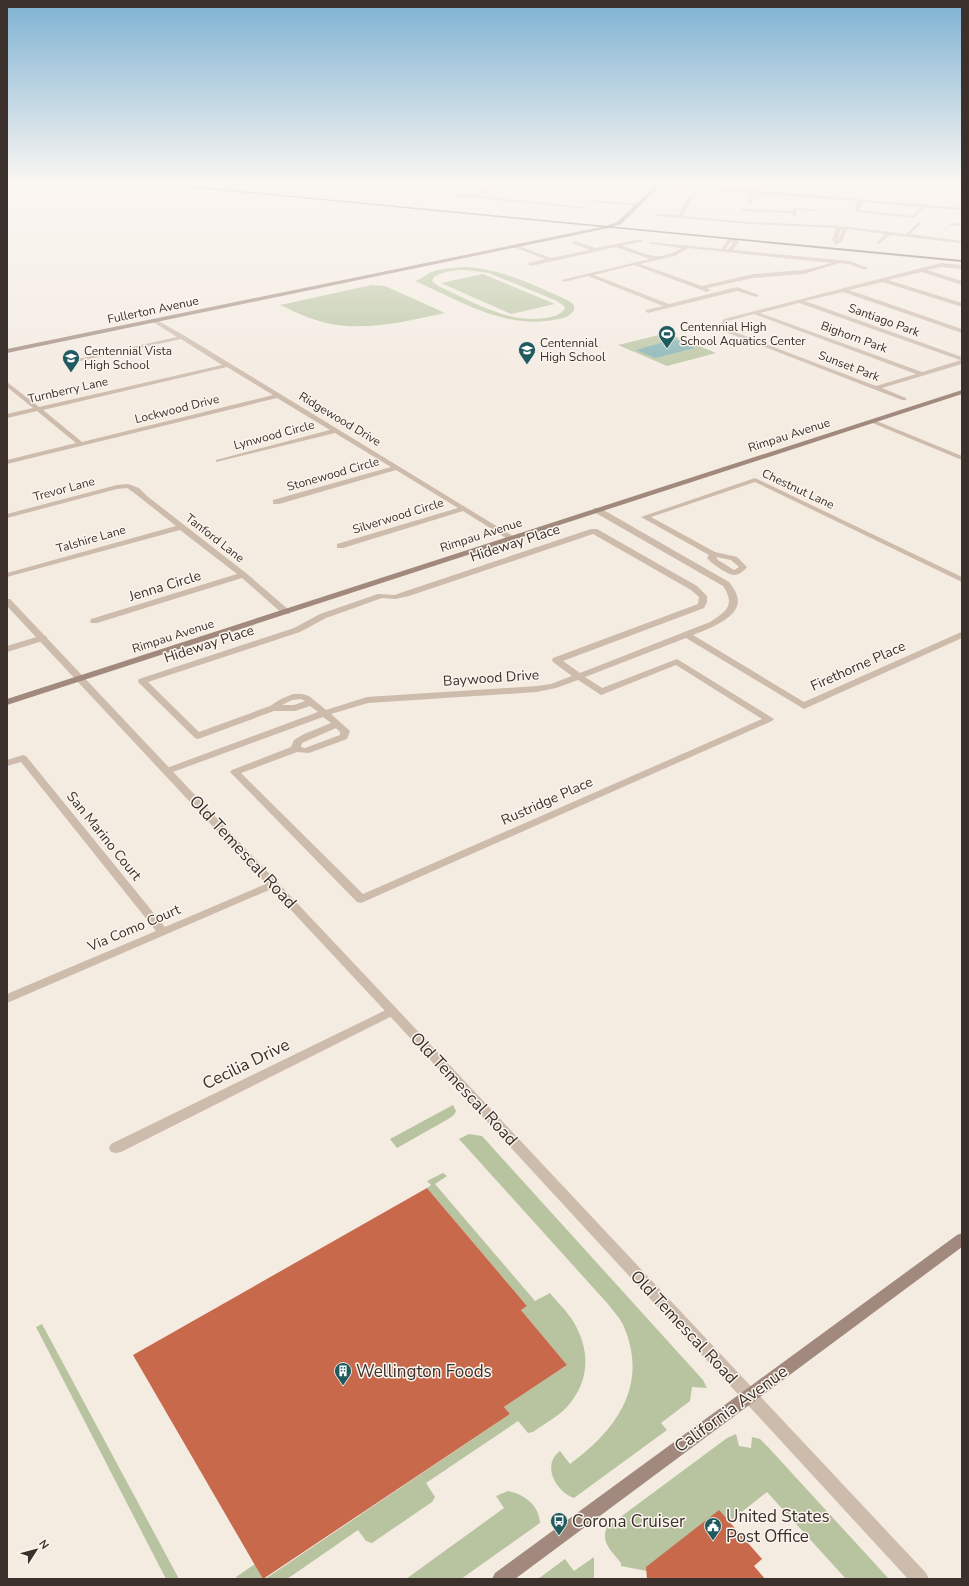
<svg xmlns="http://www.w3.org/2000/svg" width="969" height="1586" viewBox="0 0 969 1586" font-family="'Nunito Sans',sans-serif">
	<rect width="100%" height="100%" fill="#f4ebe1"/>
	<path fill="#b8c4a0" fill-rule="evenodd" d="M 466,267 C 498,268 540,287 569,301 L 574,305 L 574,310 C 570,317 561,319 553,320 C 503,329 459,300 415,281 C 422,279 425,275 431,272 C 442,268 454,268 466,267 ZM 466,270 L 489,273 L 557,301 L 564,306 L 565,309 C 560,315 553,317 546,318 C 507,324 472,301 438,286 L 432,281 L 434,277 C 443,271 455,270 466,270 Z
		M 483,274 L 555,304 L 511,314 L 441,283 Z
		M 372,285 L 385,286 L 445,313 C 407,321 365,332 326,323 C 310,319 295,312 280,305 Z
		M 667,333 L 716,353 L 667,366 L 618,345 Z
		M 453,1105 L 456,1111 L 454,1115 L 450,1118 L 397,1148 L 390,1139 Z
		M 469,1134 L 482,1136 L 703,1380 L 707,1388 L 692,1387 L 690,1401 L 661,1423 L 667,1430 L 574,1498 C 556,1492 541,1465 560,1451 L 570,1464 C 616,1430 649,1386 624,1327 C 621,1319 613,1311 608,1304 L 459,1139 Z
		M 443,1173 L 447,1176 L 435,1184 L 535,1301 L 550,1293 C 557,1302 567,1311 573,1321 C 591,1351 590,1382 566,1408 C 557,1417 544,1424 533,1432 L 528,1433 L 518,1421 L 426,1483 L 435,1497 L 432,1502 L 372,1543 L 366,1541 L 358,1530 L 287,1579 L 265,1579 L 510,1414 L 504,1407 L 567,1365 L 521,1310 L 527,1306 L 427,1188 L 431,1185 L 427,1181 Z
		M 42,1324 L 179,1579 L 166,1579 L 36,1327 Z
		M 736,1434 L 739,1446 L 751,1448 L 752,1437 L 760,1439 L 768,1447 L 889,1579 L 846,1579 L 767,1492 L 729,1522 L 647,1571 L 621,1566 L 621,1563 C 612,1551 600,1543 607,1527 L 727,1438 Z
		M 508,1491 C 524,1494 539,1505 540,1523 L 461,1579 L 406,1579 L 504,1508 L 496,1496 Z
		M 594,1557 L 594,1579 L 538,1579 L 565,1559 L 574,1571 Z
		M 255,1564 L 263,1579 L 238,1579 L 236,1577 Z"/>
	<path fill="#7fb0b2" d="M 674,339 L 695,348 L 655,358 L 636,350 Z"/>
	<path fill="#c8694b" d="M 427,1188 L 527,1306 L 521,1310 L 567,1365 L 504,1407 L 510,1414 L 263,1579 L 133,1355 Z
		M 719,1510 L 762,1559 L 754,1566 L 765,1579 L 647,1579 L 646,1567 Z"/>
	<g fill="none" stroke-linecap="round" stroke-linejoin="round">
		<path fill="#cdbbac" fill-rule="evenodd" d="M 494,181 L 499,181 L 478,196 L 590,208 L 588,209 L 449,195 L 451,194 L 473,196 Z
			M 508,181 L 522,181 L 609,190 L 607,191 Z
			M 860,181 L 904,183 L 911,181 L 911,183 L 904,185 Z
			M 657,184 L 751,190 L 962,208 L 962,210 L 925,207 L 914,218 L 857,212 L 855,209 L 857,201 L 753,193 L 752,203 L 750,204 L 748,203 L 749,193 L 701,189 L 690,202 L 683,216 L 749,222 L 839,226 L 906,234 L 919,222 L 921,223 L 910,234 L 962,241 L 962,243 L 890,235 L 879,244 L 877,243 L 885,234 L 847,229 L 843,240 L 836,245 L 832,240 L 836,228 L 749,224 L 658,216 L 656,214 L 679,215 L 686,201 L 697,189 L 659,186 ZM 862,202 L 921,207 L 913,216 L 860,210 ZM 841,229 L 843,229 L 837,241 Z
			M 596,200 L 637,204 L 639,205 L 637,206 L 594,202 Z
			M 793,208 L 821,210 L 819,211 L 797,210 L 796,216 L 794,217 L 792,216 L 792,213 L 742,211 L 740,210 L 742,209 L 793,211 Z
			M 951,223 L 962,224 L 962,226 L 949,225 Z
			M 735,238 L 739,242 L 733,250 L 850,261 L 868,268 L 865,270 L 849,264 L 839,263 L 804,274 L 753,278 L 707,288 L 710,290 L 707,292 L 634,265 L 594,275 L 669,304 L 737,287 L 759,295 L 756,297 L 737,291 L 648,313 L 645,311 L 646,310 L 663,306 L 588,276 L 564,282 L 561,280 L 650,259 L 616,247 L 531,266 L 528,264 L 529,263 L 545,259 L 514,247 L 518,246 L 551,258 L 590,250 L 572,243 L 574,241 L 596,248 L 641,239 L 643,241 L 622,246 C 647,254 657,263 682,248 L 651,244 L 649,242 L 721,249 L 727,240 ZM 734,241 L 729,249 L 725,249 L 731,242 ZM 688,248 L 832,263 L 804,270 L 753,274 L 702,286 L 640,264 L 675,256 Z
			M 941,263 L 962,265 L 962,269 L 941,267 L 927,270 L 962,281 L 962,285 L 922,272 L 888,280 L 962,303 L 962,307 L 883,282 L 849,290 L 962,329 L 962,333 L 843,292 L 805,301 L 962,357 L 962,364 L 882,388 L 906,398 L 906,400 L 902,400 L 723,331 L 720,324 L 724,319 ZM 799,303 L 960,360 L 961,360 L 922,372 L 760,313 ZM 754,314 L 916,374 L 876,386 L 727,329 L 726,324 L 728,321 Z
			M 155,319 L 185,336 L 516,538 L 512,540 L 509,540 L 463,511 L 343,548 L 337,548 L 337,544 L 458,508 L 396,470 L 279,504 L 273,504 L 273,500 L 391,467 L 335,433 L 216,462 L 216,460 L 330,430 L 277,398 L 7,464 L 7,460 L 76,443 L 37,411 L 7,418 L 7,414 L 33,408 L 7,387 L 7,382 L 39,407 L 222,365 L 181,339 L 76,362 L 73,360 L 177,337 L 153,322 L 152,321 ZM 227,367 L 273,395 L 82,442 L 43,410 Z
			M 870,420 L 874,420 L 962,456 L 962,460 L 870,422 Z
			M 755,478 L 962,577 L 962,582 L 755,482 L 651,517 L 715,552 L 737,557 L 747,567 C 744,571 739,575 734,575 C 728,575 711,563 707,558 L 709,555 L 641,517 ZM 716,557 L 731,560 L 739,567 L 734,570 L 718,560 Z
			M 128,484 L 139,488 L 147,496 L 246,573 L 289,610 L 290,612 L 289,614 L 283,614 L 242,578 L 97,623 L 91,623 L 90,621 L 91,619 L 237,574 L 180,530 L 7,577 L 7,573 L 176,526 L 133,492 L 127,488 L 117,489 L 7,518 L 7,514 L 117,485 Z
			M 594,508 L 600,508 L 729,582 C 732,586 736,591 737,596 C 744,617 707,629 693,635 L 804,702 L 959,633 L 962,632 L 962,638 L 804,709 L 686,638 L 585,677 L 602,688 L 677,659 L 774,719 L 772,721 L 361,903 L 357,902 L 230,772 L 232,770 L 291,747 L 294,740 L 304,734 L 331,723 L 323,717 L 170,773 L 164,773 L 162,771 L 164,769 L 318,712 L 310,706 L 295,711 L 274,711 L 198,739 L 195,738 L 139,683 L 138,681 L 139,679 L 294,628 L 320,614 L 378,594 L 395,595 L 403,592 L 591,529 L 597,529 L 697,586 L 707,596 L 707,602 L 704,608 L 563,661 L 580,673 L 710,622 C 726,612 736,605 723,586 L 594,512 ZM 593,534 L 691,590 L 699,597 L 698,604 L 553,658 L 552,660 L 553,662 L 572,676 L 551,684 L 537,686 L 367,697 L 326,710 L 309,696 L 302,694 L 293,694 L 281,699 L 270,706 L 199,732 L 148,682 L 300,632 L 326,618 L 382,598 L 395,599 L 409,596 ZM 676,665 L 762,719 L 363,894 L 241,773 L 297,752 L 309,753 L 347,739 L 350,731 L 331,714 L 368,703 L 537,692 L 556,688 L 578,680 L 601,695 ZM 301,699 L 305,701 L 294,705 L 282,705 L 292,700 ZM 336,728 L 340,732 L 340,735 L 305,748 L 301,747 L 302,743 Z
			M 43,635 L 46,636 L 47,638 L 46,640 L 7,652 L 7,646 Z
			M 23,755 L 26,756 L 165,927 L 268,883 L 276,883 L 277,885 L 276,887 L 7,1003 L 7,994 L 156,931 L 21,762 L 7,766 L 7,760 Z
			M 392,1007 L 396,1008 L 398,1011 L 396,1014 L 121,1152 L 116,1153 L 111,1152 L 109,1148 L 111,1144 Z"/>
		<path fill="#cdbbac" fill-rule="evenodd" d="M 45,181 L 54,181 L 7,189 L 7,187 Z
			M 7,599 L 10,599 L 396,1008 L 926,1573 L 929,1579 L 908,1579 L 388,1014 L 7,606 Z"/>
		<path fill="#a18a7d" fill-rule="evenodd" d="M 661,181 L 665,181 L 621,224 L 609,228 L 7,353 L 7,349 L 606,226 L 617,222 Z
			M 962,390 L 962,394 L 7,705 L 7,699 Z
			M 962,1233 L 962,1247 L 515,1579 L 492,1579 L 495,1573 L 957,1235 Z"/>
		<path fill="#7d675c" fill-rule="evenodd" d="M 41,181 L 50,181 L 42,183 Z
			M 124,181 L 137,181 L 962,260 L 962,262 Z"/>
	</g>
	<linearGradient id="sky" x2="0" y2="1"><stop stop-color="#7eb2d2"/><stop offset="0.45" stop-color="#faf6f2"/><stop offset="1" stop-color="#faf6f2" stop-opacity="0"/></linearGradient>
	<rect width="969" height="403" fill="url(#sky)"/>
	<defs>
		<symbol id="stadium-pin" viewBox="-11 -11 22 30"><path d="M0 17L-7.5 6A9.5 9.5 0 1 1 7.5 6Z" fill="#1f5a5e" stroke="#fbf5ee"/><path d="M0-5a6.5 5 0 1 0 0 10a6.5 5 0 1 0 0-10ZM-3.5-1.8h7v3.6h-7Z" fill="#fff"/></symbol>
		<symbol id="school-pin" viewBox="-11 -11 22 30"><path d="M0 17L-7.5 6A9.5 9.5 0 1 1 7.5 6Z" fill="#1f5a5e" stroke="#fbf5ee"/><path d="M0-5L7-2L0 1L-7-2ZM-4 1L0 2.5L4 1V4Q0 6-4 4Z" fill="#fff"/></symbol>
		<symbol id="building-pin" viewBox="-11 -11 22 30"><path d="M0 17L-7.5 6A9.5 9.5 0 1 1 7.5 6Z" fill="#1f5a5e" stroke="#fbf5ee"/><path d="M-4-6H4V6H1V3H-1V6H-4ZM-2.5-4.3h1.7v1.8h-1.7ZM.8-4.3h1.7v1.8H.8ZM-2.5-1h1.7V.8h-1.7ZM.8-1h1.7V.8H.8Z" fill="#fff"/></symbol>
		<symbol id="bus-pin" viewBox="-11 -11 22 30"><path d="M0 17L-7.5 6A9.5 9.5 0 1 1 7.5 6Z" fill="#1f5a5e" stroke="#fbf5ee"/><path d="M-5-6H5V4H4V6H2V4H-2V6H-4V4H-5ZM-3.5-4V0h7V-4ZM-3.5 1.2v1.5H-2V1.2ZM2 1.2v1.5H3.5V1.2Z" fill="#fff"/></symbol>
		<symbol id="civic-pin" viewBox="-11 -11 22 30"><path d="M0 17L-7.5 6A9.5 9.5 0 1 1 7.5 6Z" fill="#1f5a5e" stroke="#fbf5ee"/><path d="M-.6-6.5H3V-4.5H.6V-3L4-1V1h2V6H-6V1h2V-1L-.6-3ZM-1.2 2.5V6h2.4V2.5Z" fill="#fff"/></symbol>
	</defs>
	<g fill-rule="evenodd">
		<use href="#stadium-pin" x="657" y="324" width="20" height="27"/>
		<use href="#school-pin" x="517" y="340" width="20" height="27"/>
		<use href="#school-pin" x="61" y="348" width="20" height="27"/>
		<use href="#building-pin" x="333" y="1361" width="20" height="27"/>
		<use href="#bus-pin" x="549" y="1511" width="20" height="27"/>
		<use href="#civic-pin" x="703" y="1516" width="20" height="27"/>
	</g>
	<g text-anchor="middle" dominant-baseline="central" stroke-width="3" stroke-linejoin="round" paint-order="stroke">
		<g font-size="12" fill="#3b302b" stroke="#fbf5ee">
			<text transform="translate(153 310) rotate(-12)">Fullerton Avenue</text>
			<text transform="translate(884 320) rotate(20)">Santiago Park</text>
			<text transform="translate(854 337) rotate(20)">Bighorn Park</text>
			<text transform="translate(849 366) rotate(21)">Sunset Park</text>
			<text transform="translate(68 390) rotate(-13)">Turnberry Lane</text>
			<text transform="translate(177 409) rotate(-14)">Lockwood Drive</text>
			<text transform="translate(340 419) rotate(31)">Ridgewood Drive</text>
			<text transform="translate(274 435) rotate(-15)">Lynwood Circle</text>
			<text transform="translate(789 435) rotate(-18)">Rimpau Avenue</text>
			<text transform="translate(333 474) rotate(-16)">Stonewood Circle</text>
			<text transform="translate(64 489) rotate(-15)">Trevor Lane</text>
			<text transform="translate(798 489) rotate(25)">Chestnut Lane</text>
			<text transform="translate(398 516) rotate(-17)">Silverwood Circle</text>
			<text transform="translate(481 535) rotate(-18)">Rimpau Avenue</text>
			<text transform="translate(215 538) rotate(38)">Tanford Lane</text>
			<text transform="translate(91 539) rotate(-16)">Talshire Lane</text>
			<text transform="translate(173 636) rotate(-18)">Rimpau Avenue</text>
		</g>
		<g font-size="12" fill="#3b302b" stroke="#fbf5ee" text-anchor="start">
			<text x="680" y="327">Centennial High<tspan x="680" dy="14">School Aquatics Center</tspan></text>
			<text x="540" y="343">Centennial<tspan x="540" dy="14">High School</tspan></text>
			<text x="84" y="351">Centennial Vista<tspan x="84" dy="14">High School</tspan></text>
		</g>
		<g font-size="14" fill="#3b302b" stroke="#fbf5ee">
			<text transform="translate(515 543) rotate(-18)">Hideway Place</text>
			<text transform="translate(165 586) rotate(-17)">Jenna Circle</text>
			<text transform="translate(209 644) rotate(-18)">Hideway Place</text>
			<text transform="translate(858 666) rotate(-24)">Firethorne Place</text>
			<text transform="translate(491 678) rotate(-4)">Baywood Drive</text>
			<text transform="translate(547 801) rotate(-24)">Rustridge Place</text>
			<text transform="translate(104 836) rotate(51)">San Marino Court</text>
			<text transform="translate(134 928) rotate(-23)">Via Como Court</text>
		</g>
		<g font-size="17" fill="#3b302b" stroke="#fbf5ee">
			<text transform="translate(243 852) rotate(47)">Old Temescal Road</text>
			<text transform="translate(246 1064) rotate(-26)">Cecilia Drive</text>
			<text transform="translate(464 1089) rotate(47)">Old Temescal Road</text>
			<text transform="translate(684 1327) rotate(47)">Old Temescal Road</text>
			<text transform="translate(731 1409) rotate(-36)">California Avenue</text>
		</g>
		<g font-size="17" fill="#3b302b" stroke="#fbf5ee" text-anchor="start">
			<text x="356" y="1371">Wellington Foods</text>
			<text x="726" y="1516">United States<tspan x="726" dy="20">Post Office</tspan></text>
			<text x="572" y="1521">Corona Cruiser</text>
		</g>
	</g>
	<rect width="969" height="1586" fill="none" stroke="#3b302b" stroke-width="16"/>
	<g transform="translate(36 1550) rotate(54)" stroke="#fbf5ee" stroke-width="3" paint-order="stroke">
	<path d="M0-3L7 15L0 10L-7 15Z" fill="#3b302b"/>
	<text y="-6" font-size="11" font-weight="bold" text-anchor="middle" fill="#3b302b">N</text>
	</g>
</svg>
